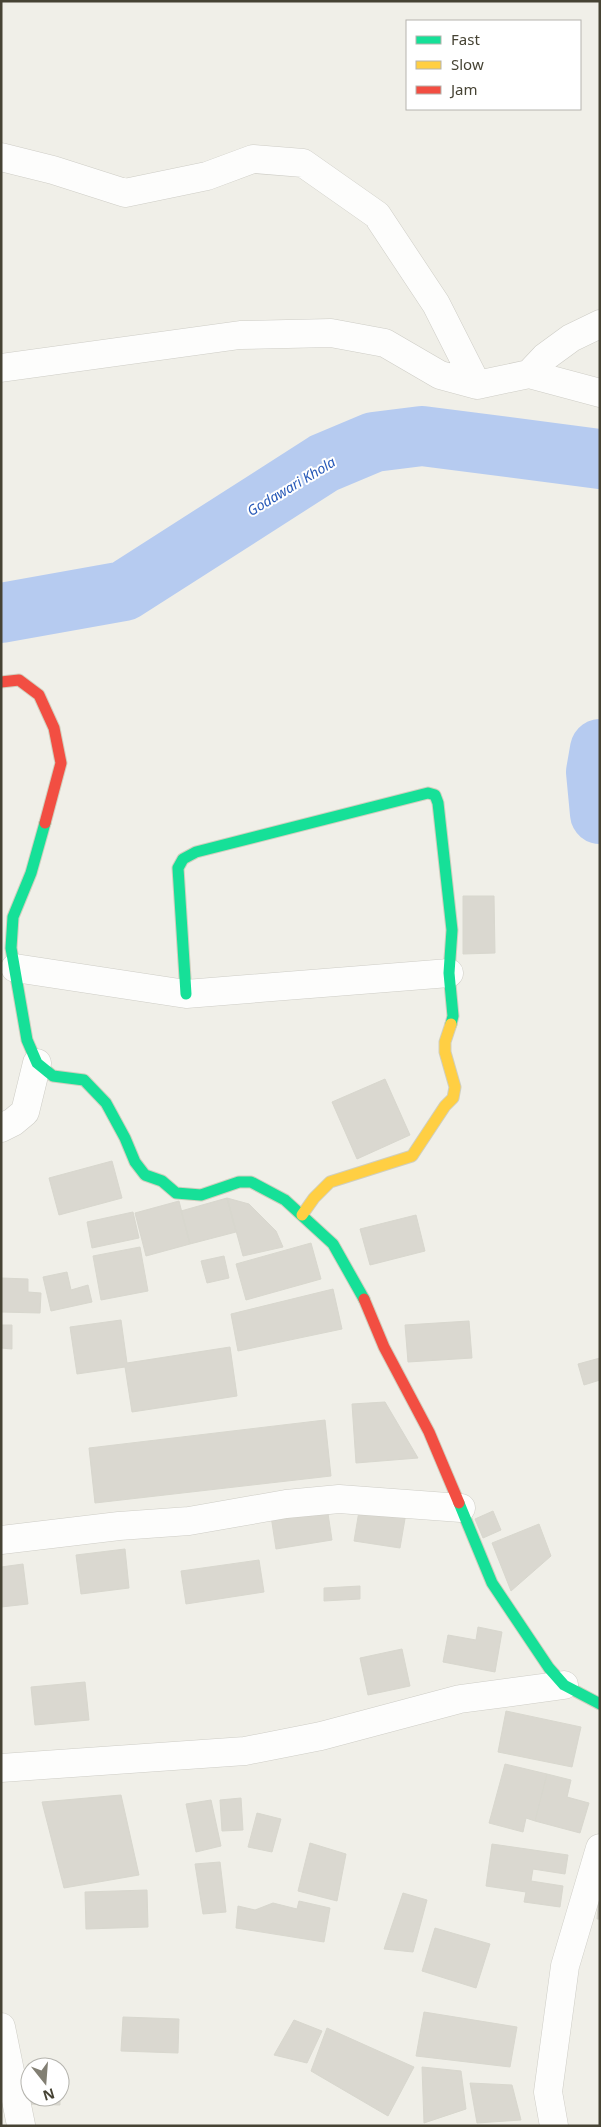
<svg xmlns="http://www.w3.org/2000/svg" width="601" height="2127" viewBox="0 0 601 2127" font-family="'Noto Sans',sans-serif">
	<rect width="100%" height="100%" fill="#f0efe8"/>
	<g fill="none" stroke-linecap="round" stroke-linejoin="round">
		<path stroke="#b6cbf0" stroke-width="60" d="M 1,613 L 124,591 L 324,463 L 374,442 L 422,436 L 600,459
			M 600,749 L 596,772 L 600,814"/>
	</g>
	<path fill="#dad8d0" stroke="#d8d7ce" d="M 463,896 L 494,896 L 495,953 L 463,954 Z
		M 385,1079 L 410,1135 L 357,1159 L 332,1102 Z
		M 112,1161 L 122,1198 L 59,1215 L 49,1178 Z
		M 227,1198 L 236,1232 L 190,1244 L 181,1211 Z
		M 227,1198 L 249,1204 L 276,1231 L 283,1247 L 243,1256 Z
		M 179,1201 L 190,1244 L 146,1256 L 135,1213 Z
		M 133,1212 L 139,1238 L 92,1248 L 87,1222 Z
		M 416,1215 L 425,1251 L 370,1265 L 360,1229 Z
		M 311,1243 L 321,1279 L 246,1300 L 236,1264 Z
		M 140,1247 L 148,1291 L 101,1300 L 93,1256 Z
		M 224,1256 L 229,1278 L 207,1283 L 201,1261 Z
		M 67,1272 L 71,1290 L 88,1285 L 92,1302 L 51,1311 L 43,1277 Z
		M 1,1278 L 28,1279 L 28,1292 L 41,1293 L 40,1313 L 1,1312 Z
		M 333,1289 L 342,1329 L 238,1351 L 231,1314 Z
		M 121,1320 L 127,1363 L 230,1347 L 237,1396 L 132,1412 L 125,1367 L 77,1374 L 70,1327 Z
		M 469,1321 L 472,1358 L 408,1362 L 405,1325 Z
		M 1,1325 L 12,1325 L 12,1349 L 1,1348 Z
		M 600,1358 L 600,1380 L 584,1385 L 578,1364 Z
		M 385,1402 L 418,1458 L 356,1463 L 352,1404 Z
		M 325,1420 L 331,1476 L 95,1503 L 89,1448 Z
		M 360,1505 L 406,1513 L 400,1548 L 354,1541 Z
		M 327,1507 L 332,1540 L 276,1549 L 271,1516 Z
		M 493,1511 L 501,1530 L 483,1538 L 475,1519 Z
		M 539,1524 L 551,1556 L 511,1591 L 492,1543 Z
		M 125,1549 L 129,1588 L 81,1594 L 76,1555 Z
		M 259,1560 L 264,1592 L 186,1604 L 181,1571 Z
		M 23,1564 L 28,1604 L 1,1607 L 1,1567 Z
		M 360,1586 L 360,1599 L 324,1601 L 324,1588 Z
		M 478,1627 L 502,1632 L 495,1672 L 443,1662 L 448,1635 L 476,1640 Z
		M 402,1649 L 410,1686 L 368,1695 L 360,1658 Z
		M 85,1682 L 89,1720 L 35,1725 L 31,1687 Z
		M 506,1711 L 581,1727 L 572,1767 L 498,1752 Z
		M 505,1764 L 547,1774 L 535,1821 L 526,1818 L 523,1832 L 489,1823 Z
		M 547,1774 L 571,1780 L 567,1797 L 589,1803 L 580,1833 L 535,1821 Z
		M 121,1795 L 139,1875 L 64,1888 L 42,1802 Z
		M 241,1798 L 243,1830 L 222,1831 L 220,1800 Z
		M 211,1800 L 221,1846 L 196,1852 L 186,1804 Z
		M 257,1813 L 281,1819 L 272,1852 L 248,1847 Z
		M 310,1843 L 346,1854 L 337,1901 L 298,1891 Z
		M 492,1844 L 568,1855 L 565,1874 L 533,1869 L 531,1881 L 563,1886 L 560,1907 L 524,1902 L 526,1892 L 486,1886 Z
		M 220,1862 L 226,1912 L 203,1914 L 195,1864 Z
		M 600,1885 L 600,1919 L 597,1919 Z
		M 147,1890 L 148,1927 L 86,1929 L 85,1892 Z
		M 403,1893 L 427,1900 L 413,1952 L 384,1949 Z
		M 299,1901 L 330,1908 L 324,1942 L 236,1928 L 238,1906 L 255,1910 L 273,1903 L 297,1909 Z
		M 435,1928 L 490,1944 L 476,1988 L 422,1971 Z
		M 424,2012 L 517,2027 L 510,2067 L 416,2056 Z
		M 123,2017 L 179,2019 L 178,2053 L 121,2051 Z
		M 294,2020 L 322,2031 L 307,2063 L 274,2055 Z
		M 327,2028 L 414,2067 L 388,2116 L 311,2071 Z
		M 28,2064 L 61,2065 L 60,2093 L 60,2067 L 30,2067 L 30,2097 L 60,2097 L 60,2105 L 27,2104 Z
		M 422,2067 L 461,2071 L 466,2109 L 424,2123 Z
		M 470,2083 L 512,2085 L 521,2120 L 477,2123 Z"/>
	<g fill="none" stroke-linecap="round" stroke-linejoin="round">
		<defs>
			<path id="street" d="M 1,157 L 53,170 L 125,193 L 207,176 L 253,159 L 303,163 L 377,215 L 436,304 L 477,385
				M 1,368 L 240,335 L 331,333 L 385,343 L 440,375 L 477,385 L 529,374 L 545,357 L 571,338 L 600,324
				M 529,374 L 600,393
				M 15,968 L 186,994 L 449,973
				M 1,1128 L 13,1122 L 25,1112 L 37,1063
				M 1,1540 L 119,1526 L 189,1521 L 286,1504 L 339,1499 L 461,1508
				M 1,1768 L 245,1751 L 321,1736 L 460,1699 L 564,1685
				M 1,2027 L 21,2125
				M 554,2126 L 548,2092 L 565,1966 L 600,1848"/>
			<path id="fast" d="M 45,823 L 31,873 L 13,917 L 11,948 L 27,1040 L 37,1063 L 53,1076 L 84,1080 L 106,1103 L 125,1138 L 135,1162 L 145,1175 L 162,1181 L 176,1193 L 201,1195 L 239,1182 L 251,1182 L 285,1200 L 333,1244 L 364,1299
				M 186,994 L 178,868 L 183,859 L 196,852 L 428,793 L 435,795 L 438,803 L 452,930 L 449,973 L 453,1016 L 451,1024
				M 459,1503 L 492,1583 L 549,1668 L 564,1685 L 600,1704"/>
			<path id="slow" d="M 302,1215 L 314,1198 L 330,1182 L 412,1156 L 445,1106 L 453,1098 L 455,1087 L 445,1052 L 445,1042 L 451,1024"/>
			<path id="jam" d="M 1,682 L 19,680 L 39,695 L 54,728 L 61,763 L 45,823
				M 364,1299 L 384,1347 L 429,1432 L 459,1503"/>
		</defs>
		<use href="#street" stroke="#cecdc6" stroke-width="29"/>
		<use href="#fast" stroke="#d0cfbe" stroke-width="13"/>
		<use href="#slow" stroke="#d0cfbe" stroke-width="13"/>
		<use href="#jam" stroke="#d0cfbe" stroke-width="13"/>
		<use href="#street" stroke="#fdfdfc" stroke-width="28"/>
		<use href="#fast" stroke="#16e098" stroke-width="11"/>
		<use href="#slow" stroke="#ffcf43" stroke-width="11"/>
		<use href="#jam" stroke="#f24e42" stroke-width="11"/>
	</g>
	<g text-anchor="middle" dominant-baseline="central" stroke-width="4" stroke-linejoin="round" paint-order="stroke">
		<g font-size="14" font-style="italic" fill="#2759b8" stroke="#fff">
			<text transform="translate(291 486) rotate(-31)">Godawari Khola</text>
		</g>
	</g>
	<rect width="601" height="2127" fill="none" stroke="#464334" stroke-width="5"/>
	<rect x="406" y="20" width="175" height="90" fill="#ffffff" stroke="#b5b4ae"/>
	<rect x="416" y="36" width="25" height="8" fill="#16e098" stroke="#b5b4ae"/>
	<text x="451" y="45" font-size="15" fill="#464334">Fast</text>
	<rect x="416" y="61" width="25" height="8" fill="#ffcf43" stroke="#b5b4ae"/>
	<text x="451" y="70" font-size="15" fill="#464334">Slow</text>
	<rect x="416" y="86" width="25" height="8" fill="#f24e42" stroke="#b5b4ae"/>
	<text x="451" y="95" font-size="15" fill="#464334">Jam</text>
	<g transform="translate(45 2082) rotate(163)"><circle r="24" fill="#ffffff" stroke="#b5b4ae"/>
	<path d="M0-4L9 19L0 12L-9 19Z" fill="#827f73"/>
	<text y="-8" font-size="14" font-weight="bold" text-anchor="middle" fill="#464334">N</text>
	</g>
</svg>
